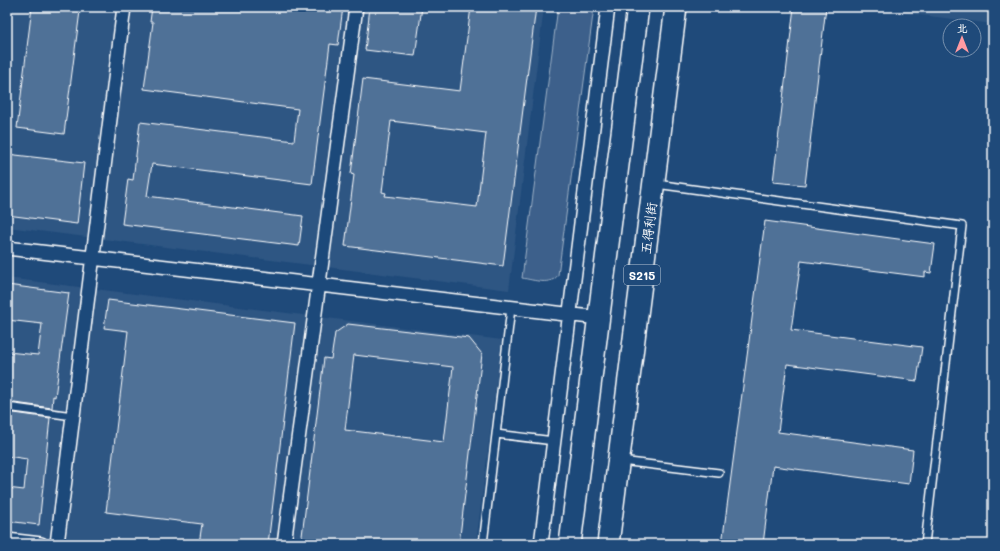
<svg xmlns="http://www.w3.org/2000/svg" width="1000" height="551" viewBox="0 0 1000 551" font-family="Mali,'LXGW WenKai TC',sans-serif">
	<rect width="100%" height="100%" fill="#1f4a7a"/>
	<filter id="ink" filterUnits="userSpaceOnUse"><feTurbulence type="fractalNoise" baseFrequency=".025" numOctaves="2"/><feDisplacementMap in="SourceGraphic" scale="8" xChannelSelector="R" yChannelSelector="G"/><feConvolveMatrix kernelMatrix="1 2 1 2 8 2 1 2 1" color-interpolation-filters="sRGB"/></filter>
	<g filter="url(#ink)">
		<path fill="#2e5683" d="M 7,7 L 544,7 L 509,290 L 7,227 Z
			M 856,7 L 993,7 L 993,24 Z
			M 7,278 L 502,340 L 476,544 L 7,544 Z"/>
		<path fill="#3c618b" stroke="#9eb0c5" d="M 558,7 L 594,7 L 558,275 C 551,286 534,280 522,278 Z"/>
		<path fill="#507197" stroke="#fff" fill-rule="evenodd" d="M 32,7 L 80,11 L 64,134 L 17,128 Z
			M 152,7 L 343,7 L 338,45 L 330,44 L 312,184 L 152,164 L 147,196 L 303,216 L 299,246 L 122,224 L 128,179 L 133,180 L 140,122 L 294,141 L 298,109 L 144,89 L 153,22 L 150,22 Z
			M 370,7 L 422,7 L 415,56 L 365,50 Z
			M 471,7 L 536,7 L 503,266 L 345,246 L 354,175 L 351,174 L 363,79 L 460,91 ZM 391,121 L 486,133 L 477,207 L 385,196 L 386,193 L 382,192 Z
			M 794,7 L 826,7 L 805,185 L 773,182 Z
			M 7,154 L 84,163 L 77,224 L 7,215 Z
			M 765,221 L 935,244 L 931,273 L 925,272 L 925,277 L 801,261 L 791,330 L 922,347 L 917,381 L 787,364 L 778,432 L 913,450 L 909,484 L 773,466 L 763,544 L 722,544 Z
			M 7,285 L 69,293 L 55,397 L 53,396 L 52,408 L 7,402 L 7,352 L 38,355 L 42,324 L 7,320 Z
			M 108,300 L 295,323 L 268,544 L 199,544 L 202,524 L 106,512 L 128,331 L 104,328 Z
			M 348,324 L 469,338 L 482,354 L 459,544 L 301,544 L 324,358 L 331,359 L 335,333 ZM 354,355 L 453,367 L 444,442 L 345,430 Z
			M 7,412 L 50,418 L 39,525 L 7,521 L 7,488 L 24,490 L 27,459 L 7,456 Z"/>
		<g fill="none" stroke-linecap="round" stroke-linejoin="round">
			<defs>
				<path id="lane" d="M 656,184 L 962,226 L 925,544
					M 7,407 L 73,416
					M 496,434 L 554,441
					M 621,461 L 719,473
					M 483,544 L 511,308"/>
				<path id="street" d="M 7,248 L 599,318
					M 7,540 L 41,544
					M 57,544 L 124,7
					M 284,544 L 356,7
					M 541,544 L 608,7"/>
				<path id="primary" d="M 570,544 L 638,7
					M 608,544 L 676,7"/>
			</defs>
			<use href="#lane" stroke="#fff" stroke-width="10"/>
			<use href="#street" stroke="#fff" stroke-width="16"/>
			<use href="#primary" stroke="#fff" stroke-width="24"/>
			<use href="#lane" stroke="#1f4a7a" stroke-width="7"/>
			<use href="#street" stroke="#1f4a7a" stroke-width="13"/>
			<use href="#primary" stroke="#1f4a7a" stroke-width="21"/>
		</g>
	</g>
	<g text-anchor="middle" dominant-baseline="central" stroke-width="3" stroke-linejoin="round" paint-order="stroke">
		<rect fill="#1f4a7a" stroke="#bcc9d7" stroke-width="1" x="624" y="265" width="36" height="20" rx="3"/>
		<g font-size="12" font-weight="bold" fill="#fff">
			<text x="642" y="275">S215</text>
		</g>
		<g font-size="13" fill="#fff" stroke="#1f4a7a">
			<text transform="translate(648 228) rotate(-83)">五得利街</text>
		</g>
	</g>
	<rect width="1000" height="551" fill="none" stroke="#1f4a7a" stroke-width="24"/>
	<rect x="12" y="12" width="976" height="527" fill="none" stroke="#fff" stroke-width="1.5" filter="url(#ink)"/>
	<g transform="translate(962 38)"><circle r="19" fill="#1f4a7a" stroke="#7992af"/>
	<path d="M0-3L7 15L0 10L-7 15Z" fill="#ff9aa2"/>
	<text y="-6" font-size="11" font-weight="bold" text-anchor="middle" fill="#ffffff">北</text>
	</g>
</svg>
